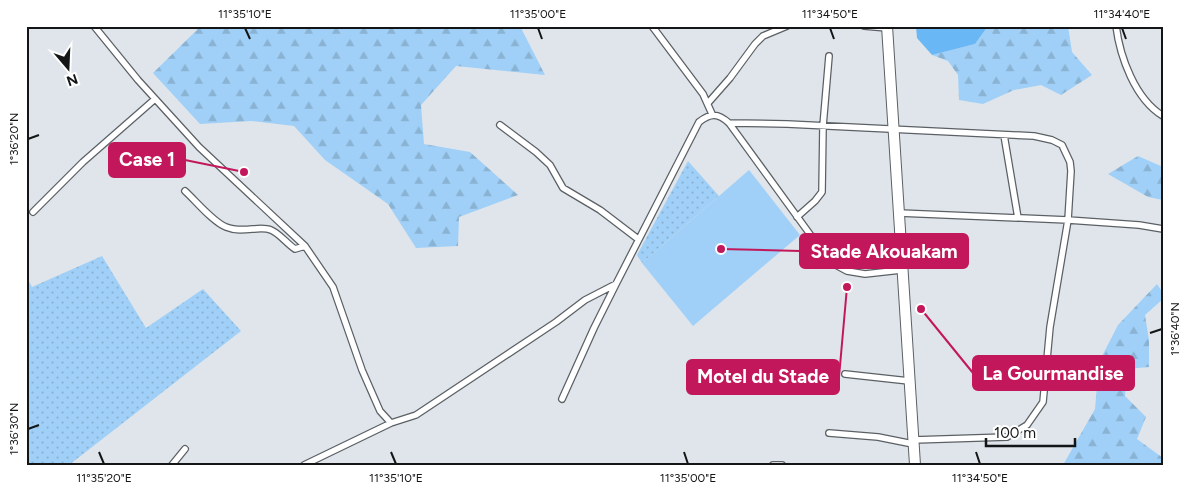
<svg xmlns="http://www.w3.org/2000/svg" width="1189" height="491" viewBox="0 0 1189 491" font-family="Figtree,sans-serif">
	<defs>
		<pattern id="grass-dots" width="8" height="8" patternUnits="userSpaceOnUse" patternTransform="scale(1.25)"><rect width="8" height="8" fill="#a0d0f7"/><path d="M2 2h.1M6 6h.1" fill="none" stroke="#89b2d3" stroke-width="1.8" stroke-linecap="round"/></pattern>
		<pattern id="forest-firs" width="22" height="20" patternUnits="userSpaceOnUse" patternTransform="scale(1.25)"><rect width="22" height="20" fill="#a0d0f7"/><path d="M5 1l3.5 6h-7zM16 11l3.5 6h-7z" fill="#89b2d3"/></pattern>
	</defs>
	<rect width="100%" height="100%" fill="#dfe5ea"/>
	<path fill="url(#grass-dots)" d="M 688,161 L 719,196 L 642,263 L 637,255 Z
		M 102,256 L 146,328 L 203,289 L 241,331 L 69,465 L 26,465 L 26,276 L 32,287 Z"/>
	<path fill="url(#forest-firs)" d="M 201,26 L 454,26 L 457,28 L 462,26 L 520,26 L 545,75 L 456,66 L 421,105 L 424,144 L 470,152 L 518,195 L 459,217 L 458,246 L 416,248 L 388,204 L 325,160 L 294,126 L 251,121 L 200,124 L 153,73 Z
		M 988,26 L 1068,26 L 1072,52 L 1092,75 L 1061,95 L 1041,85 L 1014,90 L 983,104 L 959,100 L 958,75 L 948,61 L 932,55 L 975,44 Z
		M 1138,156 L 1163,167 L 1163,200 L 1148,197 L 1108,174 Z
		M 1157,284 L 1163,293 L 1163,299 L 1145,315 L 1149,340 L 1149,367 L 1127,369 L 1125,396 L 1146,417 L 1137,439 L 1163,458 L 1163,465 L 1063,465 L 1095,409 L 1099,362 L 1118,325 Z"/>
	<path fill="#a0d0f7" d="M 749,170 L 800,235 L 693,326 L 642,263 Z"/>
	<path fill="#6ab7f5" d="M 916,26 L 988,26 L 975,44 L 932,55 L 917,38 Z"/>
	<g fill="none" stroke-linecap="round" stroke-linejoin="round">
		<defs>
			<path id="minor" d="M 94,26 L 138,80 L 199,147 L 305,246 L 333,287 L 362,370 L 380,411 L 391,423 L 416,415 L 556,322 L 585,300 L 616,284 L 699,122 C 711,113 718,113 729,123 L 812,237 L 834,264 L 847,271 L 865,274 L 901,270
				M 652,26 L 703,94 L 712,114
				M 864,26 L 887,28
				M 1116,26 C 1120,57 1135,99 1163,116
				M 708,103 L 730,78 L 755,44 L 763,36 L 787,26
				M 729,123 L 787,124 L 1034,136 L 1052,140 L 1062,145 L 1070,162 L 1071,171 L 1068,220 L 1050,327 L 1043,402 L 1027,425 L 1007,437 L 913,440
				M 500,125 L 536,152 L 550,165 L 563,188 L 600,210 L 638,239
				M 1004,135 L 1018,218
				M 185,191 C 196,201 213,222 226,227 C 243,234 259,225 271,230 C 279,233 287,244 295,249 L 305,246
				M 33,212 L 83,162 L 155,99
				M 899,213 L 1068,220 L 1139,225 L 1163,229
				M 797,217 L 815,201 L 822,192 L 823,126 L 829,56
				M 845,374 L 909,381
				M 562,399 L 594,328 L 616,284
				M 829,433 L 878,437 L 913,444
				M 172,465 L 185,449
				M 304,465 L 391,423
				M 773,465 L 782,465"/>
			<path id="trunk" d="M 887,26 L 915,465"/>
		</defs>
		<use href="#minor" stroke="#5b6065" stroke-width="8"/>
		<use href="#trunk" stroke="#5b6065" stroke-width="12"/>
		<use href="#minor" stroke="#fff" stroke-width="5.5"/>
		<use href="#trunk" stroke="#fff" stroke-width="10"/>
	</g>
	<path fill="none" stroke="#131516" stroke-width="2" d="M 245,28 L 250,39M 538,28 L 542,39M 830,28 L 834,39M 1122,28 L 1126,39M 28,139 L 39,135M 1150,333 L 1162,329M 28,429 L 39,425M 99,452 L 104,464M 391,452 L 396,464M 684,452 L 688,464M 976,452 L 980,464"/>
	<path fill="none" stroke="#c2185b" stroke-width="2" d="M244 172L185 160M721 249L800 251M921 309L973 373M847 287L839 377"/>
	<g fill="#c2185b" stroke="#fff" stroke-width="2">
		<circle cx="244" cy="172" r="5"/>
		<circle cx="721" cy="249" r="5"/>
		<circle cx="921" cy="309" r="5"/>
		<circle cx="847" cy="287" r="5"/>
	</g>
	<g fill="#c2185b" stroke="#c2185b" stroke-width="2">
		<rect x="109" y="143" width="76" height="34" rx="5"/>
		<rect x="800" y="234" width="168" height="34" rx="5"/>
		<rect x="973" y="356" width="161" height="34" rx="5"/>
		<rect x="687" y="360" width="152" height="34" rx="5"/>
	</g>
	<g font-size="19" text-anchor="middle" font-weight="bold" fill="#fff">
		<text x="147" y="166">Case 1</text>
		<text x="884" y="258">Stade Akouakam</text>
		<text x="1053" y="380">La Gourmandise</text>
		<text x="763" y="383">Motel du Stade</text>
	</g>
	<rect width="1189" height="491" fill="none" stroke="#ffffff" stroke-width="55"/>
	<g transform="translate(68 68) rotate(161)" stroke="#ffffff" stroke-width="4" paint-order="stroke">
	<path d="M0-4L9 19L0 12L-9 19Z" fill="#131516"/>
	<text y="-8" font-size="14" font-weight="bold" text-anchor="middle" fill="#131516">N</text>
	</g>
	<path d="M986 438v8h89v-8" fill="none" stroke="#131516" stroke-width="2.5"/>
	<text x="994" y="438" font-size="15" fill="#131516" stroke="#ffffff" stroke-width="4" paint-order="stroke">100 m</text>
	<rect x="28" y="28" width="1134" height="436" fill="none" stroke="#131516" stroke-width="2"/>
	<g font-size="12" text-anchor="middle" fill="#131516">
		<text x="245" y="18">11°35'10"E</text>
		<text x="538" y="18">11°35'00"E</text>
		<text x="830" y="18">11°34'50"E</text>
		<text x="1122" y="18">11°34'40"E</text>
		<text transform="translate(14 139) rotate(-90)" y="4">1°36'20"N</text>
		<text transform="translate(1175 329) rotate(-90)" y="4">1°36'40"N</text>
		<text transform="translate(14 429) rotate(-90)" y="4">1°36'30"N</text>
		<text x="104" y="482">11°35'20"E</text>
		<text x="396" y="482">11°35'10"E</text>
		<text x="688" y="482">11°35'00"E</text>
		<text x="980" y="482">11°34'50"E</text>
	</g>
</svg>
